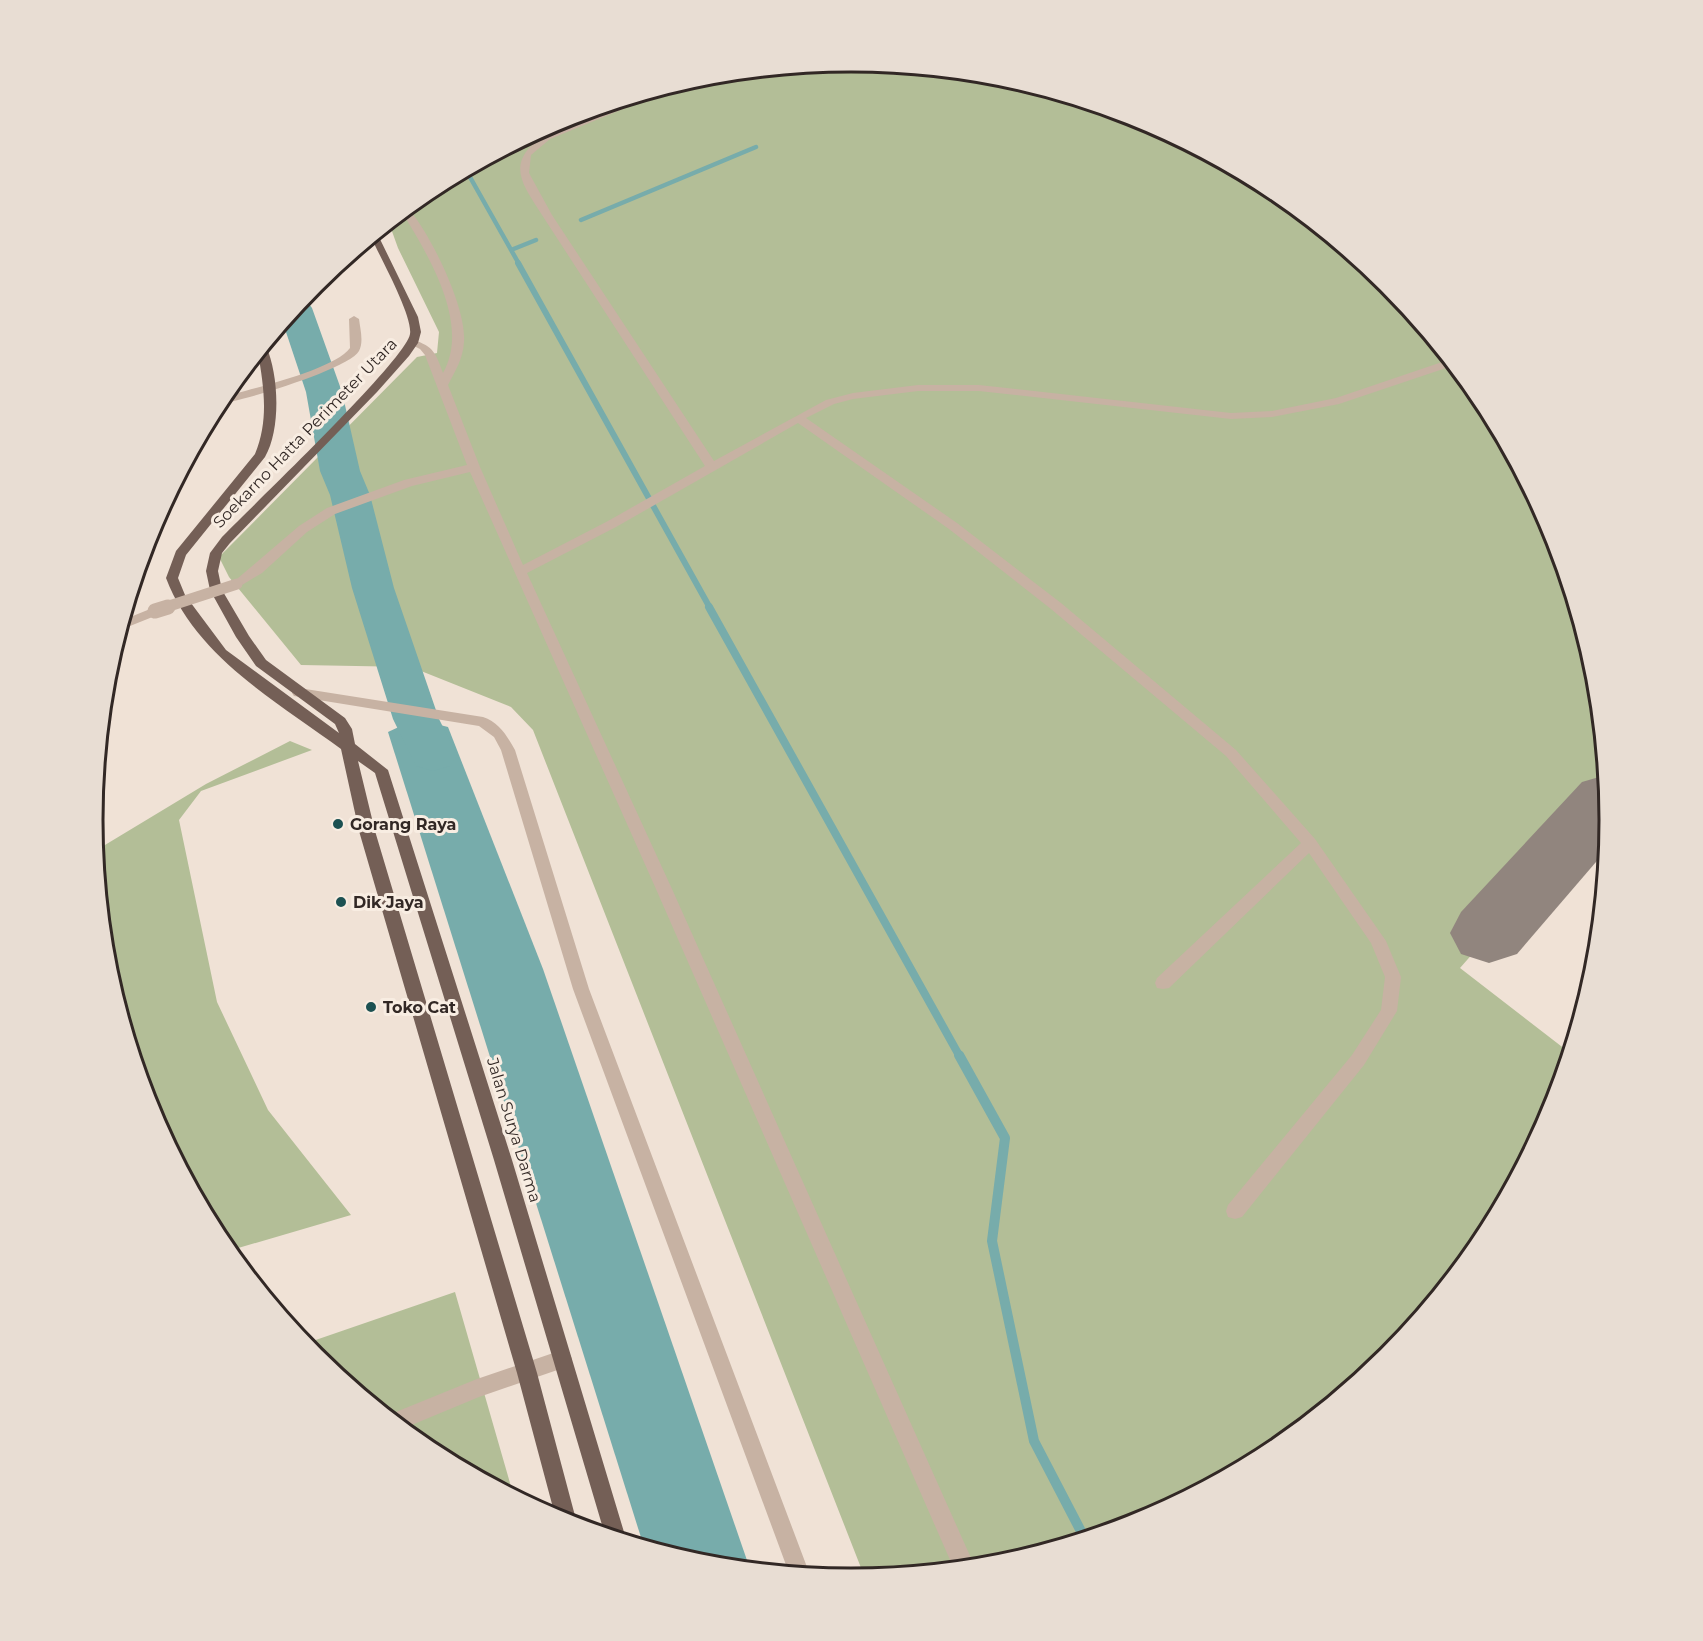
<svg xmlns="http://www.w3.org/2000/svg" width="1703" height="1641" viewBox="0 0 1703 1641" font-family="Montserrat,sans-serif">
	<rect width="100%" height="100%" fill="#f0e2d6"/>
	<path fill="#b3be97" d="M 852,62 L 1000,76 L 1142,119 L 1273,190 L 1388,284 L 1483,399 L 1553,530 L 1596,673 L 1608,800 L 1460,968 L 1570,1053 L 1553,1111 L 1482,1242 L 1388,1357 L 1273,1452 L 1142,1522 L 999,1565 L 865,1578 L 533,730 L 511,707 L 411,667 L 301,665 L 229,577 L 219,557 L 417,357 L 437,353 L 439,332 L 398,248 L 389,223 L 430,189 L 561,119 L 704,76 Z
		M 290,741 L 312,750 L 201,791 L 179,820 L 217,1002 L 268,1110 L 351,1215 L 228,1251 L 220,1242 L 150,1111 L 107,968 L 95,851 L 206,784 Z
		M 455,1292 L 514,1497 L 430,1451 L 315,1357 L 304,1344 Z"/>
	<path fill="#77acab" d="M 416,719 L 448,727 L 543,969 L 750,1569 L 703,1565 L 644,1547 L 388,732 Z"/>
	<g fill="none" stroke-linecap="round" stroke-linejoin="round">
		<path stroke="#77acab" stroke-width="4.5" d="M 466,170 L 519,264
			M 581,220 L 756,147
			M 511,250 L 536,240"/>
		<path stroke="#77acab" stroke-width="6" d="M 518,263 L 710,608"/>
		<path stroke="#77acab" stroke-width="8" d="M 709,607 L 960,1057"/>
		<path stroke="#77acab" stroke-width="10" d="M 959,1055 L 1005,1138 L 992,1241 L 1034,1441 L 1085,1539"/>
		<path fill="#77acab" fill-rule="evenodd" d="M 302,299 L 307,301 L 312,308 L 342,392 L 360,471 L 370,495 L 394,588 L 439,719 L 457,755 L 450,766 L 433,771 L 416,766 L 393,719 L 352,588 L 330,495 L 320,471 L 306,392 L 283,323 Z"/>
		<path fill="#91857e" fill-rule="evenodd" d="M 1606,775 L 1610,821 L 1608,848 L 1517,954 L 1489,963 L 1461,954 L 1450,933 L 1461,912 L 1582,782 Z"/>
		<path fill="#c7b2a3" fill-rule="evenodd" d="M 680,83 L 679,86 L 550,139 L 531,155 L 529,173 L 552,215 L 714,461 L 826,400 L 853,393 L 918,385 L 979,385 L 1231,413 L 1272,411 L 1336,398 L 1448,360 L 1455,365 L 1339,404 L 1272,417 L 1231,419 L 979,391 L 918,391 L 853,399 L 834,404 L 806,418 L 957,523 L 1061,603 L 1236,750 L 1315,839 L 1386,941 L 1401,977 L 1397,1011 L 1364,1065 L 1242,1217 L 1235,1219 L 1228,1217 L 1226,1211 L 1228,1205 L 1352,1055 L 1381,1010 L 1385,977 L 1371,943 L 1309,853 L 1169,988 L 1163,989 L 1157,988 L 1155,983 L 1157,978 L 1301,843 L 1226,756 L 1051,609 L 949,529 L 798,423 L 616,527 L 527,573 L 672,889 L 975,1567 L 954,1569 L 656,889 L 470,472 L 412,486 L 335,514 L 307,532 L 262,573 L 237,588 L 231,584 L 299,526 L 327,508 L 404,480 L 467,465 L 425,355 L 420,349 L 408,343 L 413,340 C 434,346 436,354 443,373 C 471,324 428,255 402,212 L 408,208 C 430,233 467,308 464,342 C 463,359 455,371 448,385 L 480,467 L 523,565 L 608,521 L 705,466 L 542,215 C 521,182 505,163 544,135 L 644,94 Z
			M 354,316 L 359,319 C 360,328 364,342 359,351 C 349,369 240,402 218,404 L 222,397 C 251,389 334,370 350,348 L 349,319 Z
			M 155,607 L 162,611 L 160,614 L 120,630 L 123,620 Z
			M 299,688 L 483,717 C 499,722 507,736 515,750 L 589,989 L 810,1575 L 789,1573 L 573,989 L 501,750 L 494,737 L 479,726 L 294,696 L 292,693 L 294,690 Z
			M 562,1350 L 569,1352 L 572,1359 L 569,1366 L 479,1397 L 402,1429 L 386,1416 L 477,1379 Z"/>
		<path fill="#745f56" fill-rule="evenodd" d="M 377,233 L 418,317 L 421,332 L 418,343 L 409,356 L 377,392 L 230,543 L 222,553 L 218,571 L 222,590 L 249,636 L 266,660 L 345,718 L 352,729 L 355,744 L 388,770 L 512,1160 L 627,1542 L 605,1535 L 494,1160 L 375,773 L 358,761 L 375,831 L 537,1373 L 578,1527 L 556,1519 L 517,1373 L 359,831 L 341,749 C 276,701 196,657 166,578 L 176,551 L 255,454 C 269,420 264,388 258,353 L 266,346 C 279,375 281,429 265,457 L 186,555 L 178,578 L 185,595 L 226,650 L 339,733 L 335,724 L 256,666 L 236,637 L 210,590 L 206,571 L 210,553 L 222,537 C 250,508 406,360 410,334 C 413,316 380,257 371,237 Z"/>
		<path stroke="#c7b2a3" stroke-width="11" d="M 163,608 L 237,584"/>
		<path stroke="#c7b2a3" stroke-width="15" d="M 155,611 L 168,607"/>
	</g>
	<g fill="#1c5152" stroke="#f8ede2" stroke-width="2">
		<circle cx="338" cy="824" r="6"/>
		<circle cx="341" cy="902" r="6"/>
		<circle cx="371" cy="1007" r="6"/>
	</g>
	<g text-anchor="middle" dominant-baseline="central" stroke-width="6" stroke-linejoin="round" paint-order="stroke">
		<g font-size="16" fill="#322825" stroke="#f8ede2">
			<text transform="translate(305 433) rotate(-46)">Soekarno Hatta Perimeter Utara</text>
			<text transform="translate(514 1130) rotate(73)">Jalan Surya Darma</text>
		</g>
		<g font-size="16" font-weight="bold" fill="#322825" stroke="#f8ede2" text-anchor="start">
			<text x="350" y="824">Gorang Raya</text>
			<text x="353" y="902">Dik Jaya</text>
			<text x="383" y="1007">Toko Cat</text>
		</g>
	</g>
	<path d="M0 0H1703V1641H0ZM103 820a748 748 0 1 1 1496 0a748 748 0 1 1-1496 0Z" fill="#e8ddd3" fill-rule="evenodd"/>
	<path fill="none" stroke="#322825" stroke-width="3" d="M103 820a748 748 0 1 1 1496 0a748 748 0 1 1-1496 0Z"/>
</svg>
